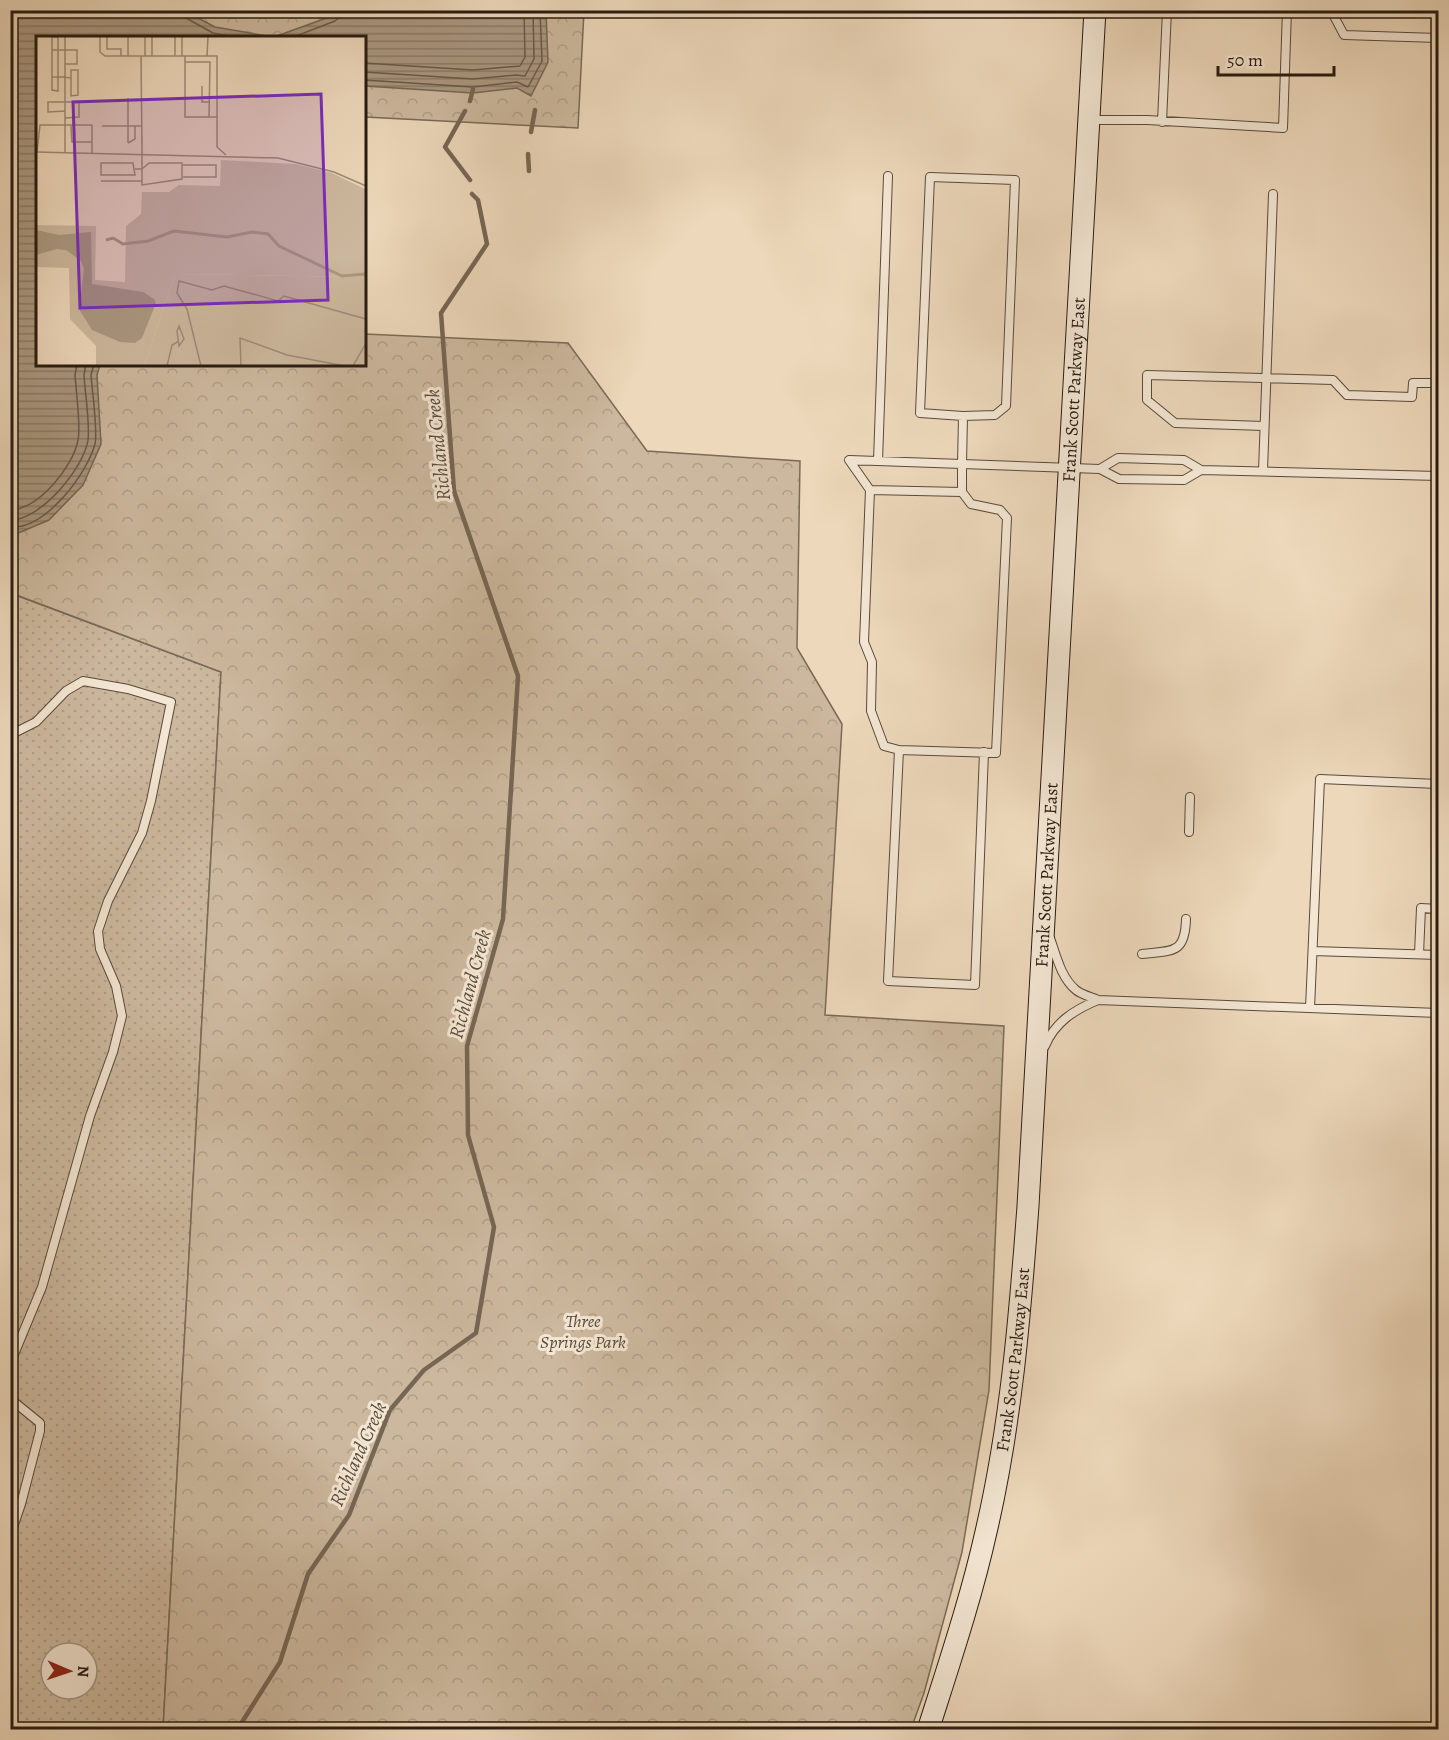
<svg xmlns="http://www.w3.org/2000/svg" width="1449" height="1740" viewBox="0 0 1449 1740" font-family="Alegreya,serif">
	<defs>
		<pattern id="grass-dots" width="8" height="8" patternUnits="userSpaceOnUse" patternTransform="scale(1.5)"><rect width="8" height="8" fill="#ccb89e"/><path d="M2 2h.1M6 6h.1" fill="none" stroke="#af9e87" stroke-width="1.8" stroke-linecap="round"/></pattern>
		<pattern id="park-crowns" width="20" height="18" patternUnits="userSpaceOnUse" patternTransform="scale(1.5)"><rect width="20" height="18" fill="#ccb89e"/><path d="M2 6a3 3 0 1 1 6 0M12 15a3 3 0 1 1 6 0" fill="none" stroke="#af9e87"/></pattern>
		<pattern id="water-rules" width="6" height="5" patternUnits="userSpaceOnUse" patternTransform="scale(1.5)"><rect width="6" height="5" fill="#aa9881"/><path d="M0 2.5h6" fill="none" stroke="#8a7b68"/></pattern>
	</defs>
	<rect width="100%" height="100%" fill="#edd8bb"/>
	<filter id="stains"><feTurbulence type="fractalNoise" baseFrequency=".00333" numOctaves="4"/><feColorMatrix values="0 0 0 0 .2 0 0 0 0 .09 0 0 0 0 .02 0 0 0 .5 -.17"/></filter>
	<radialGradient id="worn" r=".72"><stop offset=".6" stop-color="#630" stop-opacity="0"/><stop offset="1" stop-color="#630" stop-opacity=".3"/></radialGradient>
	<path fill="url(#grass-dots)" stroke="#7a6a57" stroke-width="1.5" fill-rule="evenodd" d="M 10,593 L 221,672 L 163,1729 L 11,1729 ZM 51,1653 L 87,1653 L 87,1689 L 51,1689 Z"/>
	<path fill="url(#park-crowns)" stroke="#7a6a57" stroke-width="1.5" d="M 10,11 L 584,11 L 578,128 L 365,117 L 364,38 L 38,38 L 38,364 L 364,364 L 365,334 L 568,343 L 647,451 L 800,461 L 797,648 L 842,724 L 825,1015 L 1004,1026 L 989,1390 L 962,1552 L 924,1693 L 911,1729 L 163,1729 L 221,672 L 11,593 Z"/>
	<path fill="url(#water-rules)" stroke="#766654" stroke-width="1.5" d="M 11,10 L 185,11 L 215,27 L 273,37 L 38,38 L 38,364 L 100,365 L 97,375 L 101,444 L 83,485 L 49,520 L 16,534 L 10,532 Z
		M 338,11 L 546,11 L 548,62 L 531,96 L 517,88 L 473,93 L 365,86 L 364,38 L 274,37 L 332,16 Z"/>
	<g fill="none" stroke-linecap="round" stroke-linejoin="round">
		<path stroke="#695a48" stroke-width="1.5" d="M 184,10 L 186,18 L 213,33 L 239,38
			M 291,38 L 335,21 L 341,16 L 342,10
			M 364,63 L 473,70 L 520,66 L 525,57 L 524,10
			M 364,72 L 473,79 L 516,75 L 525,76 L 534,59 L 533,10
			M 364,80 L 473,87 L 517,82 L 528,87 L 542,61 L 540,10
			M 10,510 C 39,509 73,467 78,440 C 81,427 76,390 75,375 L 77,364
			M 10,520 C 40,521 84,468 88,440 C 90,422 85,394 84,375 L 86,364
			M 10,527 C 45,530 87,474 95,444 C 98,432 92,390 91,375 L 94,364"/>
		<path stroke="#766654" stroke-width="4.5" d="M 470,101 L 473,89
			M 465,111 L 445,147 L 470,180
			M 531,132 L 535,110
			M 528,154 L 529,171
			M 237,1730 L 280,1662 L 308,1574 L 349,1515 L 390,1410 L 424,1370 L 476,1333 L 494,1227 L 468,1135 L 467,1046 L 503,919 L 518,676 L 454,491 L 441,313 L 487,244 L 478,200 L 472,194"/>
		<defs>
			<path id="service" d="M 1335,10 L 1335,18 L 1344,35 L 1438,38
				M 1090,120 L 1147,120 L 1283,128 L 1287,10
				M 1162,122 L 1167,10
				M 930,177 L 1015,180 L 1006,406 L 995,415 L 963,416 L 920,413 Z
				M 963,416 L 962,464 L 1100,469 L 1119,479 L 1184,480 L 1201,470
				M 1264,426 L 1175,423 L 1147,400 L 1147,375 L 1333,380 L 1347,395 L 1412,397 L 1413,383 L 1438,383
				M 849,460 L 962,464 L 962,492 L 971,504 L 1000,510 L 1007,518 L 996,753 L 899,750 L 884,746 L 871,711 L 872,662 L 864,642 L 870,490 Z
				M 878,461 L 888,176
				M 1100,469 L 1118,458 L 1184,460 L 1201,470 L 1438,476
				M 1263,471 L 1273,194
				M 870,490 L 962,492
				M 10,735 L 36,722 L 66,691 L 83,681 L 128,689 L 171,702 L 151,801 L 142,833 L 108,901 L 98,931 L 100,949 L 116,986 L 122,1016 L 113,1052 L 90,1116 L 42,1287 L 10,1364
				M 899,750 L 888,981 L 975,985 L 984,752
				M 1189,832 L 1190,797
				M 1050,938 C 1056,955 1061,978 1076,990 C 1082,995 1092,997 1098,1000 L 1438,1013
				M 1313,951 L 1438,955
				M 1142,954 C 1172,950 1185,955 1186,919
				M 1419,954 L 1421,908 L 1438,909
				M 1310,1008 L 1320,779 L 1438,784
				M 1045,1046 C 1055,1022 1074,1010 1098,1000
				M 10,1396 L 13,1401 L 40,1423 L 40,1431 L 21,1504 L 10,1536"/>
			<g id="secondary">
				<path id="s1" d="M 928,1730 C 949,1664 971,1599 986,1532 C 1011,1425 1020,1315 1028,1206 L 1095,10"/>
			</g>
		</defs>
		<use href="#service" stroke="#594a3b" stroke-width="10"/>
		<use href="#secondary" stroke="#281b10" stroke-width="23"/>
		<use href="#service" stroke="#f3e6d3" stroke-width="8"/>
		<use href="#secondary" stroke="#f3e6d3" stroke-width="21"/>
	</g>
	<g text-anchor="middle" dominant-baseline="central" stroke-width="6" stroke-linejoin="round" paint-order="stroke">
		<g font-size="18" fill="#281b10" stroke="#f3e6d3">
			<text stroke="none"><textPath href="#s1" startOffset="1353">Frank Scott Parkway East</textPath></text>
			<text stroke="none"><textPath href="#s1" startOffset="867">Frank Scott Parkway East</textPath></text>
			<text stroke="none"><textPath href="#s1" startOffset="381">Frank Scott Parkway East</textPath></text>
		</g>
		<g font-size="18" font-style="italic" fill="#594a3b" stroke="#f3e6d3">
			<text x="583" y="1321">Three<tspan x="583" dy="21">Springs Park</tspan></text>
		</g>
		<g font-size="20" font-style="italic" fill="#5c4d3d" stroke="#f3e6d3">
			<text transform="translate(438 445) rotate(-96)">Richland Creek</text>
			<text transform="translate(470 984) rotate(-75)">Richland Creek</text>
			<text transform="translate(358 1454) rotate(-66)">Richland Creek</text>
		</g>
	</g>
	<g transform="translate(36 36)">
		<rect width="330" height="330" fill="#edd8bb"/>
		<path d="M 139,238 L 330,241 L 330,330 L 108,330 Z" fill="#ccb89e"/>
		<path d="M 185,124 L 260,128 L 296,137 L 329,153 L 330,241 L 139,238 L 108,330 L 60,330 L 60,310 L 34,283 L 33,232 L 0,231 L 0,189 L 60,190 L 59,244 L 89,246 L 90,190 L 105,178 L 106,156 L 133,156 L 143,149 L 184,150 Z" fill="#ccb89e"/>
		<path d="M 0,194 L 23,199 L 55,196 L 56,248 L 107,256 L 118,263 L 120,267 L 106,302 L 99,307 L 84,306 L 56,294 L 43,273 L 48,233 L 45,225 L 30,214 L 21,213 L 0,219 Z" fill="#aa9881"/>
		<path fill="none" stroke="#aa9881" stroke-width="3" d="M 70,204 L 77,202 L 87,208 L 112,205 L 138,195 L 191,201 L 216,196 L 232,198 L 243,210 L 306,240 L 330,238"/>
		<path fill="none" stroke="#9e8c77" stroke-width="1.5" d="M 29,0 L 29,116M 64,0 L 64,16 L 69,20 L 181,20 L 181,111 L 190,119M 71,0 L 71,13 L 85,13 L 85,20M 92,0 L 92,20M 146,0 L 146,20M 16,14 L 16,1 L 22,1 L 22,55 L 16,54 L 16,41 L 27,41 L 35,42 L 35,34 L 42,34 L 42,59 L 35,60 L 35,42M 105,20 L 106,114M 109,20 L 109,0M 116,20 L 116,0M 139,20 L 139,0M 149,20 L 149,81 L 181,81M 171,20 L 172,0M 149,26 L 174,26 L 173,81M 16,41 L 16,14 L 41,14 L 41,28 L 29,28M 166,50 L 166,66 L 173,66M 92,62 L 92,107M 29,75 L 12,76 L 12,66 L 43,66 L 43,81 L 29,82M 35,89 L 36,106 L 56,106M 66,90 L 105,90M 92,107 L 99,103 L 99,90M 0,116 L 242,122 L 298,136 L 330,150M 1,116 L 4,89 L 56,89 L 56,117M 65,127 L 97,127 L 99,139 L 65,139 ZM 113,127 L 146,127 L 146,143 L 106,149 L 106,133 ZM 147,129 L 180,129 L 180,141 L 147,141M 99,133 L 106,133 L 106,100M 65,145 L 106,145M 143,290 L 148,303 L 143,310 L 141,295 ZM 131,330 L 136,309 L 143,305M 165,330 L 151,273 L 141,257 L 143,245 L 176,254 L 188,250 L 242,265 L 248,260 L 330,283M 205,330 L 204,302 L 251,319 L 309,330M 317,330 L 330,307"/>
		<path fill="#7b2cbf" fill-opacity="0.15" stroke="#7b2cbf" stroke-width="3" d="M 285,58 L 292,264 L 44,272 L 37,66 Z"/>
		<rect width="330" height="330" fill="none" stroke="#281b10" stroke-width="3"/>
	</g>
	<rect width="1449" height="1740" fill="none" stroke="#edd8bb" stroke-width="36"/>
	<rect x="12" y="12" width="1425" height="1716" fill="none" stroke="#281b10" stroke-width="3"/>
	<rect x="18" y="18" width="1413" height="1704" fill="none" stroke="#281b10" stroke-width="1.5"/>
	<g transform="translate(69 1671) rotate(92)"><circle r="28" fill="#f3e6d3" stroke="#a29585" stroke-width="1.5"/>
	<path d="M0-4.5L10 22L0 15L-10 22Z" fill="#8f2418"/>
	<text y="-9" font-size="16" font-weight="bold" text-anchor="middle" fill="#281b10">N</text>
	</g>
	<path d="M1218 66v9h116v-9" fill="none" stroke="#281b10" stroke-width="3"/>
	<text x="1227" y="66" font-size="18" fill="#281b10" stroke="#f3e6d3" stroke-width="4.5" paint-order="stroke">50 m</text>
	<rect width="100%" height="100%" filter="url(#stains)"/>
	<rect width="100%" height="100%" fill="url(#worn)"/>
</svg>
